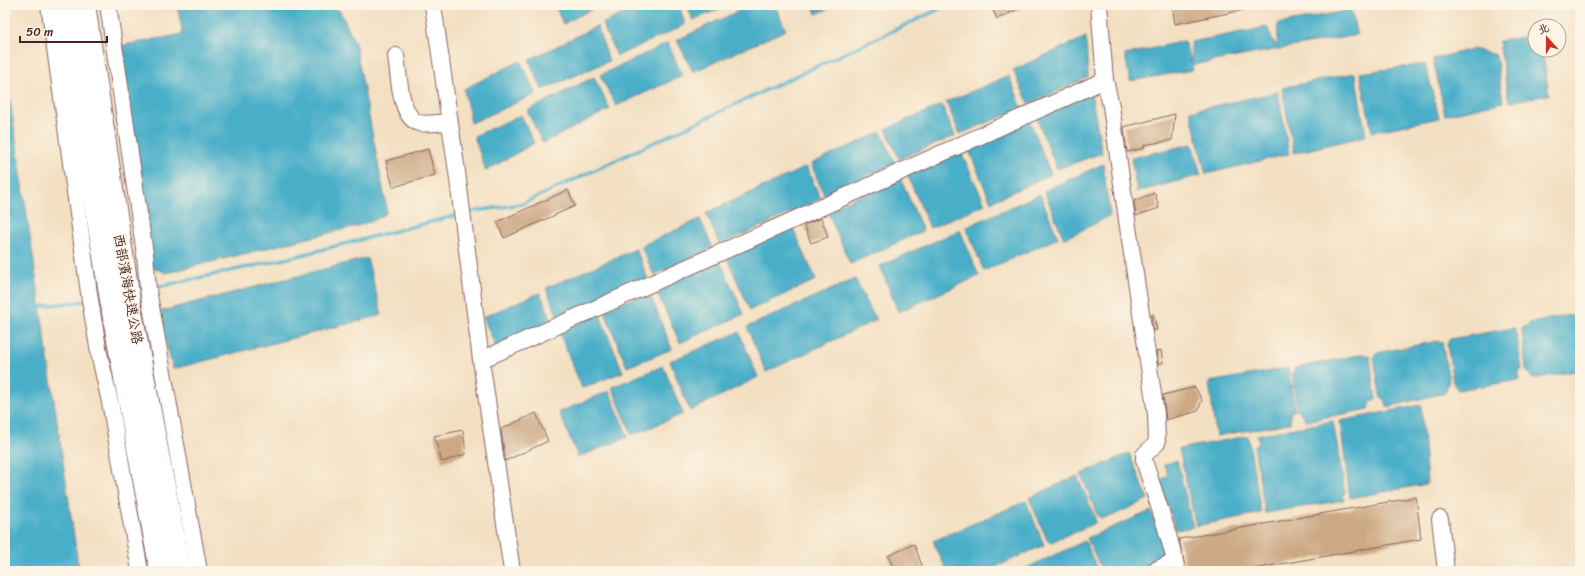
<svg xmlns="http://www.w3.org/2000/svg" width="1585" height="576" viewBox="0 0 1585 576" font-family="Sriracha,'LXGW WenKai TC',sans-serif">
	<rect width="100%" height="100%" fill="#fcf5e5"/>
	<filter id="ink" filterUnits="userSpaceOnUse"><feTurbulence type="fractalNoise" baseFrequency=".025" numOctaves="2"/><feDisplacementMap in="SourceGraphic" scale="8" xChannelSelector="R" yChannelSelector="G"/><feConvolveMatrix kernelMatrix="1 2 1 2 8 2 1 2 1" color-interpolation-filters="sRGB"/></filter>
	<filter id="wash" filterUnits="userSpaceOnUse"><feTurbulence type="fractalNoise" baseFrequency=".012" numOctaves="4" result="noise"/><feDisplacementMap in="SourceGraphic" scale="16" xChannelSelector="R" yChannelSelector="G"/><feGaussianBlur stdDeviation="0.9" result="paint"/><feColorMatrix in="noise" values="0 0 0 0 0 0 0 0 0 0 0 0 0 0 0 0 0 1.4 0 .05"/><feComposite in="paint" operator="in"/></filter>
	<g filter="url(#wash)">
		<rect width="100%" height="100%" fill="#f3dfc1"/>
		<path fill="#4aafc9" stroke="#4a677a" d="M 181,5 L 288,5 L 293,8 L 329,6 L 340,11 L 355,43 L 386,205 L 386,213 L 379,218 L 361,225 L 166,273 L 146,264 L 114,47 L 183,34 L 177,6 Z
			M 555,5 L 598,5 L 598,6 L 563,24 Z
			M 642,5 L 679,5 L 685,25 L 617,56 L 602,24 Z
			M 687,5 L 730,5 L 693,20 Z
			M 751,5 L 775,5 L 786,30 L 693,72 L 677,40 Z
			M 813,5 L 838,5 L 816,14 Z
			M 1351,10 L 1357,35 L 1192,65 L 1193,70 L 1130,81 L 1125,55 L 1184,41 L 1191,63 L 1191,42 L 1267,27 L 1277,48 L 1278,24 Z
			M 597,26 L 609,61 L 542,90 L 529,60 Z
			M 1086,37 L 1088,77 L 1029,104 L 1013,70 Z
			M 1523,37 L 1535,48 L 1535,50 L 1537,50 L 1543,55 L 1549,95 L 1509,102 L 1499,41 Z
			M 668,43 L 682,76 L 616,106 L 600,75 Z
			M 1472,49 L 1496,55 L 1503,102 L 1445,115 L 1433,59 Z
			M 520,61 L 536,94 L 471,123 L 464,89 Z
			M 1425,64 L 1439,118 L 1372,132 L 1360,73 Z
			M 5,65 L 79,571 L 5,571 Z
			M 1355,73 L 1366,136 L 1294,153 L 1282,88 Z
			M 1009,76 L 1022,108 L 960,134 L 946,102 Z
			M 594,77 L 610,109 L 543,143 L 527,111 Z
			M 1278,92 L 1289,154 L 1206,174 L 1190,111 Z
			M 1091,93 L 1102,153 L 1057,169 L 1036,117 Z
			M 942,105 L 955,136 L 899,159 L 886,129 Z
			M 521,115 L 534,143 L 486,171 L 474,136 Z
			M 1029,119 L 1051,174 L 991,202 L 967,146 Z
			M 881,132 L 895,163 L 824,195 L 811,164 Z
			M 1192,144 L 1201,175 L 1137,192 L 1131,158 Z
			M 960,150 L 985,204 L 930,228 L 907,174 Z
			M 1103,164 L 1110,216 L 1064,239 L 1044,191 Z
			M 806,167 L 821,199 L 720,245 L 706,213 Z
			M 900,177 L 923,231 L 850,264 L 827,210 Z
			M 1040,194 L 1058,238 L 984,271 L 966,227 Z
			M 700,219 L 713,248 L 654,275 L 641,246 Z
			M 793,228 L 816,280 L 750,310 L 727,258 Z
			M 960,230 L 979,276 L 898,312 L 880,266 Z
			M 636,249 L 648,279 L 558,317 L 546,288 Z
			M 367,258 L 382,315 L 173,369 L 158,312 Z
			M 719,259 L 744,314 L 680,343 L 655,288 Z
			M 855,279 L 876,320 L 766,372 L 747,327 Z
			M 649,292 L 672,349 L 627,367 L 604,310 Z
			M 540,293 L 553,323 L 496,347 L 483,317 Z
			M 599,313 L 623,372 L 582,388 L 558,329 Z
			M 1580,313 L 1580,370 L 1533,379 L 1526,370 L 1522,328 L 1529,325 L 1530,323 Z
			M 1513,328 L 1516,330 L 1522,370 L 1519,371 L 1519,380 L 1458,390 L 1453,383 L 1447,344 L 1450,339 Z
			M 739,332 L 758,377 L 690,411 L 670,361 Z
			M 1438,341 L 1442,342 L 1449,381 L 1445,393 L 1387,407 L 1384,399 L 1380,396 L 1374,357 L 1376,353 Z
			M 1364,354 L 1370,357 L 1376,399 L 1371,401 L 1369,409 L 1306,421 L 1303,414 L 1297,411 L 1292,373 L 1295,368 Z
			M 663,366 L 683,414 L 632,435 L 612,387 Z
			M 1288,368 L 1295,411 L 1290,412 L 1290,423 L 1216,436 L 1209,382 Z
			M 609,391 L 628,437 L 578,457 L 559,412 Z
			M 1421,405 L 1427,484 L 1350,498 L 1340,421 Z
			M 1333,421 L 1345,493 L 1343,494 L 1344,500 L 1265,513 L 1254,445 L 1259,444 L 1257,435 Z
			M 1248,436 L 1261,513 L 1196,526 L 1179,449 Z
			M 1129,453 L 1148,499 L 1112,516 L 1101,518 L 1097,515 L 1081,474 Z
			M 1177,460 L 1193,527 L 1176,530 L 1159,481 L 1168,475 L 1164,465 Z
			M 1077,476 L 1095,517 L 1095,523 L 1051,542 L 1047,540 L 1029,498 Z
			M 1026,501 L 1044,545 L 987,571 L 947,571 L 933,541 Z
			M 1151,511 L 1170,560 L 1144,571 L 1102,571 L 1087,538 Z
			M 1085,541 L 1098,571 L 1028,571 L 1026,568 Z"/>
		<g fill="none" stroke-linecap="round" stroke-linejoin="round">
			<path stroke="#4aafc9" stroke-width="3.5" d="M 466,213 L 482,210 L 522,204 L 948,5
				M 157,287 L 285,259 L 458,215
				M 36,307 L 86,301"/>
		</g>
		<g id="blocks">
			<path fill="#cca884" d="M 991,5 L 1027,5 L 997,19 Z
				M 1172,5 L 1247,5 L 1248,9 L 1175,24 Z
				M 1175,114 L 1172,140 L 1144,145 L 1144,148 L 1127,152 L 1124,127 Z
				M 428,149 L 435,175 L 393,187 L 386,161 Z
				M 568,190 L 575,206 L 504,238 L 497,222 Z
				M 1155,193 L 1159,208 L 1136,216 L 1134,201 Z
				M 821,218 L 828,237 L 811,243 L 804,225 Z
				M 1153,314 L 1157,330 L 1153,331 L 1151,315 Z
				M 1161,350 L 1163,363 L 1158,364 L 1156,352 Z
				M 1195,387 L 1202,400 L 1198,411 L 1166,420 L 1163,395 Z
				M 536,413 L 548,441 L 505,461 L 501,429 Z
				M 463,430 L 466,454 L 442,462 L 434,436 Z
				M 1416,497 L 1421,539 L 1242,571 L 1186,571 L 1179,539 Z
				M 914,544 L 924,571 L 895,571 L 888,556 Z"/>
		</g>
	</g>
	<g filter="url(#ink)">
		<use href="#blocks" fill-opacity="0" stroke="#856260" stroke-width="1"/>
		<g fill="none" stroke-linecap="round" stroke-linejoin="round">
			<defs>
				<path id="minor" d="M 49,5 L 90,300 L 99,353 L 110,402 L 140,571
					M 108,5 L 145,254 L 148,290 L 199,571
					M 433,5 L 457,172 L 481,360 L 512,571
					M 1099,5 L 1105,80 L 1111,106 L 1127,220 L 1156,414 L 1157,443 L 1144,455 L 1144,460 C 1155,497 1170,533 1177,571
					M 396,56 C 399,73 399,117 419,123 C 426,125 442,122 450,122
					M 481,360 L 1105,80
					M 1440,519 L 1446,571
					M 1153,571 L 1175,561"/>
				<path id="highway" d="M 67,5 L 89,163 L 114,318 L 161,571
					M 84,5 L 130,307 L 180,571"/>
			</defs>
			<use href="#minor" stroke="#856260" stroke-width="18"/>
			<use href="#highway" stroke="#856260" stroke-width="24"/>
			<use href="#minor" stroke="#fff" stroke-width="16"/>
			<use href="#highway" stroke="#fff" stroke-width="22"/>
		</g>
	</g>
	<g text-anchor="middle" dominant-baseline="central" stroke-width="3" stroke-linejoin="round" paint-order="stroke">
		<g font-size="14" fill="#4a1f2b" stroke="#fcf5e5">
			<text transform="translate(128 289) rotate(80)">西部濱海快速公路</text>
		</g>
	</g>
	<rect width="1585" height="576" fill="none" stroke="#fcf5e5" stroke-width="20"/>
	<g transform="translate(1547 38) rotate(339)"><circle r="19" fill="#fcf5e5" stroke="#b59f9b"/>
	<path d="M0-3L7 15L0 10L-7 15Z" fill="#c8321e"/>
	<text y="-6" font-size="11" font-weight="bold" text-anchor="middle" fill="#4a1f2b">北</text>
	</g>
	<path d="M20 36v6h87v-6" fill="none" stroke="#4a1f2b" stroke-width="2"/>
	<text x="26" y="36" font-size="12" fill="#4a1f2b" stroke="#fcf5e5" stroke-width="3" paint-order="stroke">50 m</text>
</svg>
